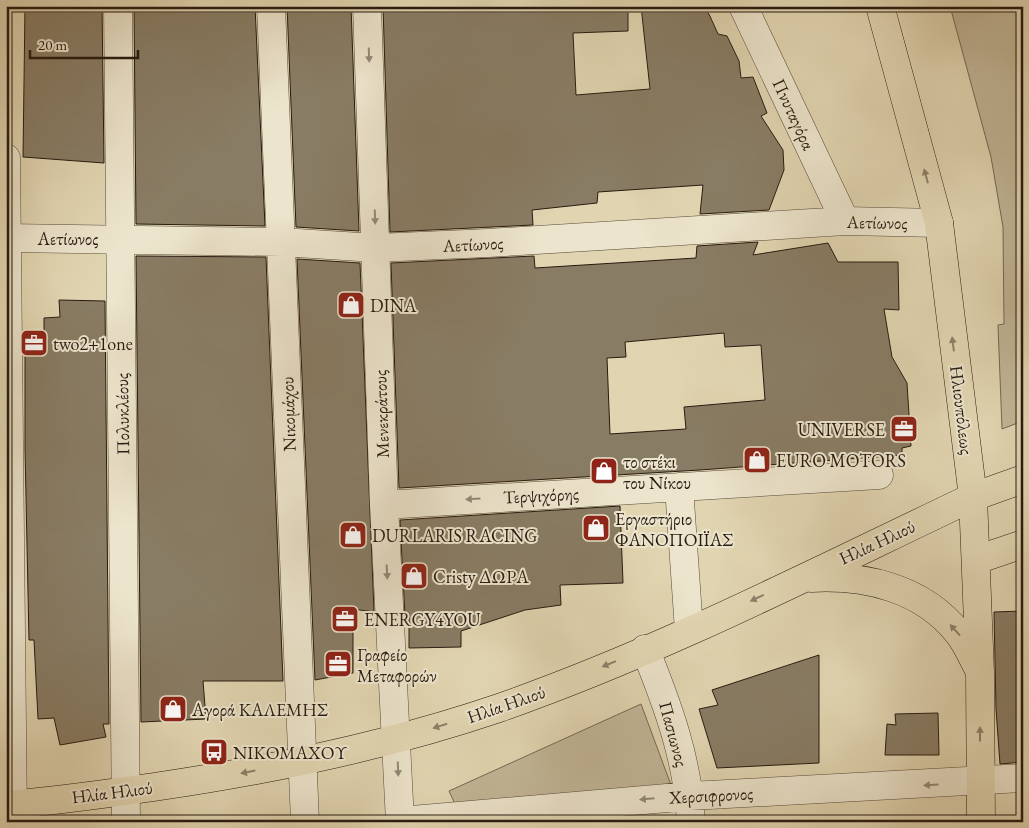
<svg xmlns="http://www.w3.org/2000/svg" width="1029" height="828" viewBox="0 0 1029 828" font-family="'EB Garamond',serif">
	<rect width="100%" height="100%" fill="#e1d5b1"/>
	<filter id="stains"><feTurbulence type="fractalNoise" baseFrequency=".004" numOctaves="4"/><feColorMatrix values="0 0 0 0 .2 0 0 0 0 .09 0 0 0 0 .02 0 0 0 .5 -.17"/></filter>
	<radialGradient id="worn" r=".72"><stop offset=".6" stop-color="#630" stop-opacity="0"/><stop offset="1" stop-color="#630" stop-opacity=".3"/></radialGradient>
	<path fill="#c1b596" stroke="#746854" d="M 950,6 L 1023,6 L 1023,421 L 1002,429 L 998,325 L 1004,324 L 1003,227 L 991,157 Z
		M 641,704 L 671,785 L 455,804 L 449,791 Z"/>
	<path fill="#887c64" stroke="#271b11" fill-rule="evenodd" d="M 25,6 L 102,6 L 104,163 L 23,157 Z
		M 134,6 L 255,6 L 265,226 L 136,224 Z
		M 287,6 L 351,6 L 359,231 L 296,227 Z
		M 383,6 L 628,6 L 628,31 L 573,33 L 576,95 L 650,89 L 641,6 L 701,6 L 709,14 L 718,34 L 727,36 L 739,61 L 741,78 L 753,77 L 767,113 L 761,116 L 783,150 L 784,170 L 769,210 L 700,214 L 703,185 L 598,192 L 597,203 L 532,210 L 533,225 L 390,232 Z
		M 758,242 L 753,255 L 828,243 L 838,262 L 898,262 L 899,310 L 884,309 L 892,357 L 907,383 L 911,446 L 902,448 L 902,455 L 700,470 L 399,488 L 391,263 L 534,256 L 535,268 L 696,258 L 697,246 ZM 724,333 L 725,347 L 761,345 L 765,400 L 684,407 L 686,429 L 610,434 L 607,358 L 626,357 L 625,342 Z
		M 136,256 L 266,257 L 283,681 L 203,681 L 206,719 L 141,722 Z
		M 297,259 L 360,263 L 374,612 L 353,609 L 353,673 L 315,680 Z
		M 59,300 L 105,301 L 109,724 L 103,724 L 106,737 L 60,745 L 54,718 L 38,719 L 34,640 L 29,640 L 25,449 L 25,334 L 44,334 L 44,318 L 60,317 Z
		M 620,506 L 623,583 L 560,585 L 561,605 L 525,610 L 461,631 L 461,647 L 409,648 L 409,617 L 405,616 L 400,520 Z
		M 1023,611 L 1023,762 L 1000,764 L 996,709 L 994,612 Z
		M 819,655 L 819,763 L 717,768 L 699,709 L 718,705 L 712,690 Z
		M 938,713 L 939,755 L 885,755 L 887,724 L 896,725 L 895,714 Z"/>
	<g fill="none" stroke-linecap="round" stroke-linejoin="round">
		<defs>
			<path id="minor" d="M 118,6 L 126,822
				M 271,6 L 305,822
				M 367,6 L 384,505 L 400,822
				M 743,6 L 845,221
				M 6,158 L 13,822
				M 7,238 L 281,242 L 376,248 L 488,243 L 845,221 L 939,223
				M 679,487 L 689,630
				M 384,505 L 879,475
				M 645,649 C 668,706 688,760 691,822
				M 400,821 L 690,796 L 1023,778"/>
			<path id="major" d="M 880,6 L 939,223 L 973,497 L 980,672 L 981,822
				M 976,560 L 1023,544
				M 811,578 C 866,575 923,588 959,634 C 967,644 972,657 978,668
				M 6,805 C 56,801 105,794 154,787 C 271,770 387,746 499,708 C 662,651 817,571 973,497 L 1023,479"/>
		</defs>
		<use href="#minor" stroke="#564a39" stroke-width="29"/>
		<use href="#major" stroke="#271b11" stroke-width="29"/>
		<use href="#minor" stroke="#ece4cc" stroke-width="28"/>
		<use href="#major" stroke="#e1d5b1" stroke-width="28"/>
	</g>
	<defs><path id="oneway-solid" d="M-6-.8H1V-3.2L6.5 0L1 3.2V.8H-6Z" transform="scale(1.25)"/></defs>
	<g fill="#938a78">
		<use href="#oneway-solid" transform="translate(369 55) rotate(88)"/>
		<use href="#oneway-solid" transform="translate(375 217) rotate(88)"/>
		<use href="#oneway-solid" transform="translate(473 499) rotate(177)"/>
		<use href="#oneway-solid" transform="translate(387 572) rotate(87)"/>
		<use href="#oneway-solid" transform="translate(398 769) rotate(88)"/>
		<use href="#oneway-solid" transform="translate(931 785) rotate(177)"/>
		<use href="#oneway-solid" transform="translate(647 799) rotate(175)"/>
	</g>
	<g fill="#8d8169">
		<use href="#oneway-solid" transform="translate(926 176) rotate(-105)"/>
		<use href="#oneway-solid" transform="translate(953 344) rotate(-97)"/>
		<use href="#oneway-solid" transform="translate(757 598) rotate(155)"/>
		<use href="#oneway-solid" transform="translate(955 630) rotate(-132)"/>
		<use href="#oneway-solid" transform="translate(609 664) rotate(158)"/>
		<use href="#oneway-solid" transform="translate(440 726) rotate(162)"/>
		<use href="#oneway-solid" transform="translate(980 734) rotate(-90)"/>
		<use href="#oneway-solid" transform="translate(248 772) rotate(169)"/>
	</g>
	<defs>
		<symbol id="shop-square" viewBox="-11 -11 22 22"><rect x="-9" y="-9" width="18" height="18" rx="4" fill="#8f2418" stroke="#ece4cc"/><path d="M-5-2.5h2.3a2.7 3.5 0 0 1 5.4 0H5L5.5 6h-11ZM-1.5-2.5h3a1.5 2.3 0 0 0-3 0Z" fill="#fff"/></symbol>
		<symbol id="office-square" viewBox="-11 -11 22 22"><rect x="-9" y="-9" width="18" height="18" rx="4" fill="#8f2418" stroke="#ece4cc"/><path d="M-6-3h4V-5.5h4V-3h4V5H-6ZM-1-4.5V-3h2v-1.5ZM-6 0V1H6V0Z" fill="#fff"/></symbol>
		<symbol id="bus-square" viewBox="-11 -11 22 22"><rect x="-9" y="-9" width="18" height="18" rx="4" fill="#8f2418" stroke="#ece4cc"/><path d="M-5-6H5V4H4V6H2V4H-2V6H-4V4H-5ZM-3.5-4V0h7V-4ZM-3.5 1.2v1.5H-2V1.2ZM2 1.2v1.5H3.5V1.2Z" fill="#fff"/></symbol>
	</defs>
	<g fill-rule="evenodd">
		<use href="#shop-square" x="335" y="289" width="32" height="32"/>
		<use href="#office-square" x="18" y="327" width="32" height="32"/>
		<use href="#office-square" x="888" y="413" width="32" height="32"/>
		<use href="#shop-square" x="741" y="444" width="32" height="32"/>
		<use href="#shop-square" x="588" y="455" width="32" height="32"/>
		<use href="#shop-square" x="580" y="512" width="32" height="32"/>
		<use href="#shop-square" x="337" y="519" width="32" height="32"/>
		<use href="#shop-square" x="398" y="560" width="32" height="32"/>
		<use href="#office-square" x="329" y="603" width="32" height="32"/>
		<use href="#office-square" x="322" y="648" width="32" height="32"/>
		<use href="#shop-square" x="157" y="693" width="32" height="32"/>
		<use href="#bus-square" x="198" y="736" width="32" height="32"/>
	</g>
	<g text-anchor="middle" dominant-baseline="central" stroke-width="4" stroke-linejoin="round" paint-order="stroke">
		<g font-size="18" fill="#271b11" stroke="#ece4cc">
			<text transform="translate(794 114) rotate(65)">Πνυταγόρα</text>
			<text transform="translate(877 222) rotate(1)">Αετίωνος</text>
			<text x="68" y="238">Αετίωνος</text>
			<text transform="translate(473 244) rotate(-3)">Αετίωνος</text>
			<text transform="translate(962 410) rotate(83)">Ηλιουπόλεως</text>
			<text transform="translate(122 414) rotate(-91)">Πολυκλέους</text>
			<text transform="translate(288 414) rotate(-92)">Νικομάχου</text>
			<text transform="translate(381 414) rotate(-92)">Μενεκράτους</text>
			<text transform="translate(541 495) rotate(-3)">Τερψιχόρης</text>
			<text transform="translate(877 542) rotate(-25)">Ηλία Ηλιού</text>
			<text transform="translate(506 704) rotate(-19)">Ηλία Ηλιού</text>
			<text transform="translate(674 734) rotate(75)">Πασιωνος</text>
			<text transform="translate(112 792) rotate(-7)">Ηλία Ηλιού</text>
			<text transform="translate(711 795) rotate(-3)">Χερσιφρονος</text>
		</g>
		<g font-size="18" fill="#271b11" stroke="#ece4cc" text-anchor="start">
			<text x="370" y="305">DINA</text>
			<text x="53" y="343">two2+1one</text>
			<text x="885" y="429" text-anchor="end">UNIVERSE</text>
			<text x="776" y="460">EURO MOTORS</text>
			<text x="623" y="461">το στέκι<tspan x="623" dy="21">του Νίκου</tspan></text>
			<text x="615" y="518">Εργαστήριο<tspan x="615" dy="21">ΦΑΝΟΠΟΙΪΑΣ</tspan></text>
			<text x="372" y="535">DURLARIS RACING</text>
			<text x="433" y="576">Cristy ΔΩΡΑ</text>
			<text x="364" y="619">ENERGY4YOU</text>
			<text x="357" y="654">Γραφείο<tspan x="357" dy="21">Μεταφορών</tspan></text>
			<text x="192" y="709">Αγορά ΚΑΛΕΜΗΣ</text>
			<text x="233" y="752">ΝΙΚΟΜΑΧΟΥ</text>
		</g>
	</g>
	<rect width="1029" height="828" fill="none" stroke="#e1d5b1" stroke-width="25"/>
	<rect x="8" y="8" width="1014" height="813" fill="none" stroke="#271b11" stroke-width="2.5"/>
	<rect x="12" y="12" width="1004" height="803" fill="none" stroke="#271b11"/>
	<path d="M30 50v8h108v-8" fill="none" stroke="#271b11" stroke-width="2.5"/>
	<text x="38" y="50" font-size="15" fill="#271b11" stroke="#ece4cc" stroke-width="4" paint-order="stroke">20 m</text>
	<rect width="100%" height="100%" filter="url(#stains)"/>
	<rect width="100%" height="100%" fill="url(#worn)"/>
</svg>
